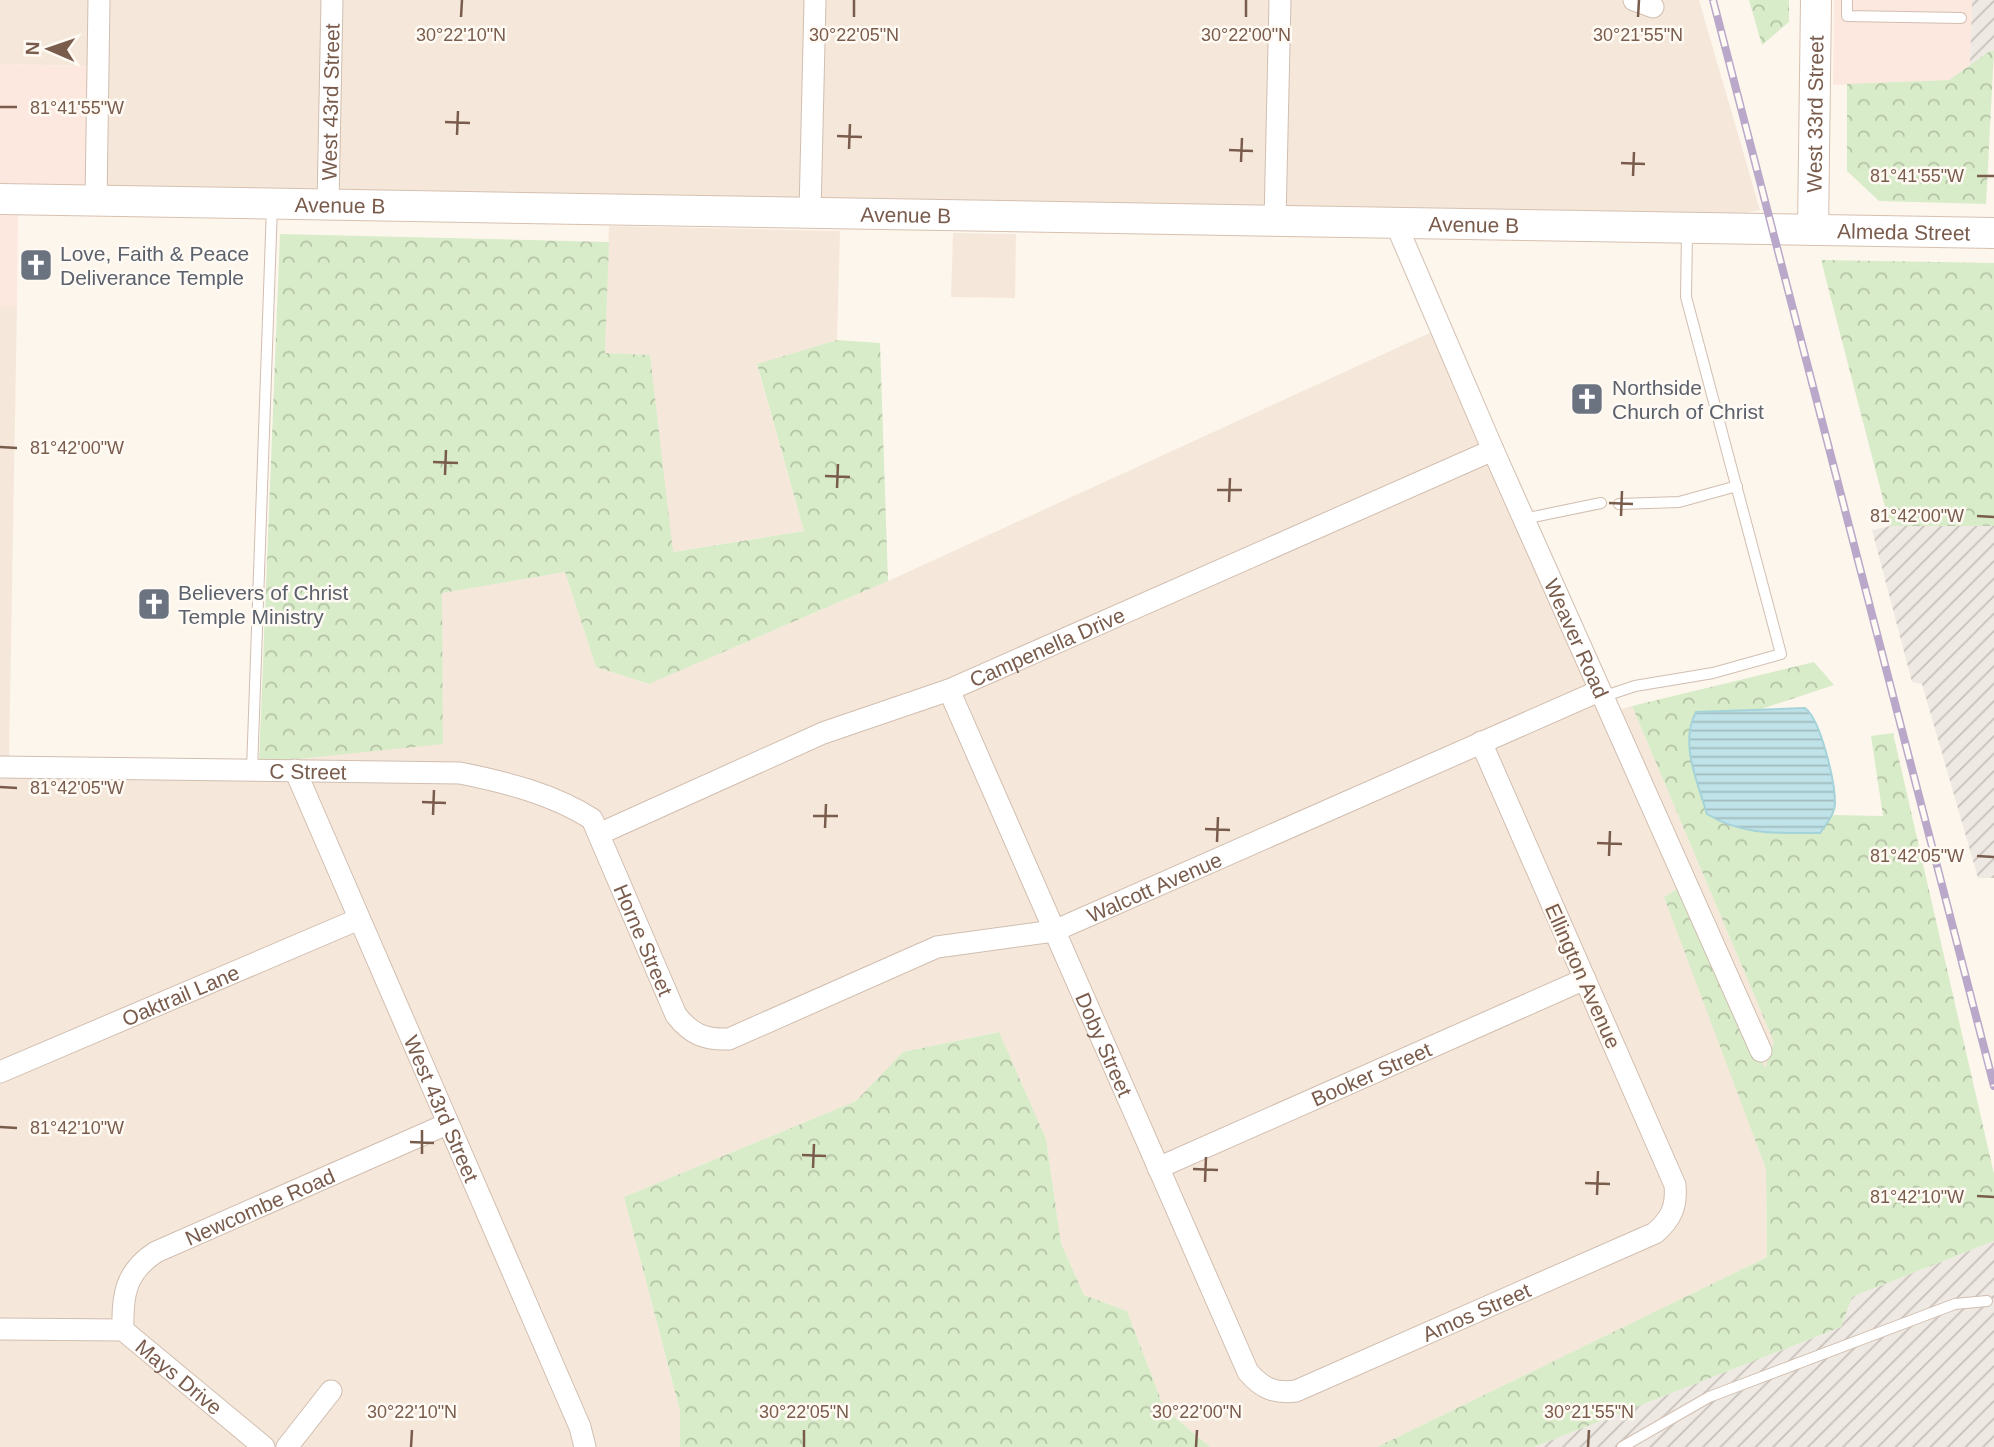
<svg xmlns="http://www.w3.org/2000/svg" width="1994" height="1447" viewBox="0 0 1994 1447" font-family="Helvetica,sans-serif">
	<defs>
		<pattern id="industrial-furrows" width="10" height="10" patternUnits="userSpaceOnUse" patternTransform="scale(1.75)"><rect width="10" height="10" fill="#efe9e4"/><path d="M-1 1l2-2M0 10L10 0M9 11l2-2" fill="none" stroke="#c7c0bb"/></pattern>
		<pattern id="forest-crowns" width="20" height="18" patternUnits="userSpaceOnUse" patternTransform="scale(1.75)"><rect width="20" height="18" fill="#d8ecc9"/><path d="M2 6a3 3 0 1 1 6 0M12 15a3 3 0 1 1 6 0" fill="none" stroke="#b4c2a5"/></pattern>
		<pattern id="water-rules" width="6" height="5" patternUnits="userSpaceOnUse" patternTransform="scale(1.75)"><rect width="6" height="5" fill="#bfe3e8"/><path d="M0 2.5h6" fill="none" stroke="#a0bbbe"/></pattern>
	</defs>
	<rect width="100%" height="100%" fill="#fdf6ec"/>
	<path fill="#f5e8da" d="M 0,0 L 1699,0 L 1760,210 L 1746,213 L 85,188 L 88,66 L 0,64 Z
		M 609,226 L 840,231 L 837,340 L 757,365 L 804,531 L 672,552 L 650,355 L 605,353 Z
		M 953,233 L 1016,234 L 1015,298 L 951,297 Z
		M 0,306 L 17,306 L 9,760 L 258,763 L 443,743 L 441,593 L 565,572 L 596,667 L 649,684 L 888,581 L 1447,325 L 1616,711 L 1632,706 L 1774,1042 L 1765,1069 L 1678,889 L 1665,896 L 1766,1169 L 1767,1257 L 1377,1447 L 1210,1447 L 1164,1408 L 1127,1311 L 1084,1295 L 1061,1243 L 1046,1139 L 998,1032 L 904,1052 L 856,1101 L 624,1197 L 680,1411 L 680,1447 L 0,1447 Z"/>
	<path fill="#fde8e0" d="M 1834,0 L 1972,0 L 1970,65 L 1949,80 L 1833,85 Z
		M 0,64 L 88,66 L 85,188 L 0,186 Z
		M 0,214 L 18,214 L 17,306 L 0,306 Z"/>
	<path fill="url(#industrial-furrows)" d="M 1972,0 L 1994,0 L 1994,51 L 1970,65 Z
		M 1890,526 L 1994,526 L 1994,878 L 1978,878 L 1922,684 L 1912,682 L 1872,530 Z
		M 1994,1241 L 1994,1447 L 1534,1447 L 1841,1327 L 1852,1297 Z"/>
	<path fill="url(#forest-crowns)" d="M 1749,0 L 1789,0 L 1789,22 L 1762,45 Z
		M 1990,51 L 1994,51 L 1986,204 L 1879,201 L 1847,171 L 1847,84 L 1949,80 Z
		M 280,234 L 609,242 L 605,353 L 650,355 L 673,552 L 804,531 L 757,364 L 837,340 L 880,343 L 888,581 L 649,684 L 596,667 L 565,572 L 442,593 L 443,744 L 259,763 Z
		M 1821,260 L 1994,263 L 1994,526 L 1890,526 Z
		M 1814,662 L 1834,685 L 1761,709 L 1695,712 L 1690,753 L 1707,814 C 1744,837 1778,833 1820,833 L 1832,815 L 1883,816 L 1871,736 L 1893,733 L 1994,1174 L 1994,1241 L 1852,1297 L 1841,1327 L 1534,1447 L 1377,1447 L 1767,1257 L 1766,1169 L 1664,897 L 1677,889 L 1765,1068 L 1774,1042 L 1632,706 Z
		M 999,1032 L 1046,1139 L 1061,1243 L 1084,1295 L 1127,1311 L 1164,1408 L 1210,1447 L 680,1447 L 680,1411 L 624,1197 L 856,1101 L 903,1052 Z"/>
	<path fill="url(#water-rules)" stroke="#a5d3da" stroke-width="2" d="M 1805,708 C 1821,720 1835,782 1835,803 C 1835,814 1826,824 1820,833 C 1779,833 1743,836 1707,814 C 1698,783 1679,743 1696,712 Z"/>
	<g fill="none" stroke-linecap="round" stroke-linejoin="round">
		<defs>
			<path id="lane" d="M 1847,0 L 1847,16 L 1961,18
				M 1619,504 L 1679,502 L 1737,486
				M 1523,519 L 1601,503
				M 1602,697 L 1635,686 L 1713,673 L 1781,654 L 1686,297 L 1687,231
				M 252,770 L 272,206
				M 1622,1447 L 1709,1397 L 1955,1304 L 1987,1301"/>
			<g id="street">
				<path d="M 1634,0 L 1653,7"/>
				<path d="M 96,201 L 99,0"/>
				<path id="s1" d="M 328,205 L 332,0"/>
				<path d="M 810,213 L 815,0"/>
				<path d="M 1275,221 L 1280,0"/>
				<path id="s2" d="M 1396,224 L 1493,450 L 1761,1051"/>
				<path id="s3" d="M 949,690 L 1248,1372 C 1262,1388 1274,1394 1296,1391 L 1655,1233 C 1671,1219 1677,1207 1675,1185 L 1481,742"/>
				<path id="s4" d="M 0,767 L 460,773 C 505,782 553,794 592,819 L 676,1015 C 691,1034 704,1040 729,1039 L 937,947 L 1054,931 L 1599,691"/>
				<path id="s5" d="M 295,770 L 580,1427 L 585,1447"/>
				<path id="s6" d="M 599,834 L 823,733 L 949,690 L 1493,450"/>
				<path id="s7" d="M 0,1072 L 359,919"/>
				<path id="s8" d="M 1158,1168 L 1585,979"/>
				<path id="s9" d="M 0,1329 L 123,1330 L 264,1447"/>
				<path id="s10" d="M 123,1330 C 122,1296 125,1272 156,1252 L 447,1124"/>
				<path d="M 287,1447 L 331,1391"/>
			</g>
			<g id="secondary">
				<path id="s11" d="M 0,199 L 1994,233"/>
				<path id="s12" d="M 1813,230 L 1816,0"/>
			</g>
		</defs>
		<use href="#lane" stroke="#d1beb0" stroke-width="12"/>
		<use href="#street" stroke="#d1beb0" stroke-width="23"/>
		<use href="#secondary" stroke="#d6c0b0" stroke-width="32"/>
		<use href="#lane" stroke="#fff" stroke-width="10"/>
		<use href="#street" stroke="#fff" stroke-width="21"/>
		<use href="#secondary" stroke="#fff" stroke-width="30"/>
		<defs>
			<path id="rail" d="M 1713,0 L 1994,1086"/>
		</defs>
		<use href="#rail" stroke="#b9a8c9" stroke-width="8"/>
		<use href="#rail" stroke="#fffaf3" stroke-width="5" stroke-dasharray="16" stroke-linecap="butt"/>
	</g>
	<path fill="none" stroke="#7a5c4d" stroke-width="2.5" d="M 461,17 L 462,0M 854,17 L 854,0M 1246,17 L 1246,0M 1638,17 L 1639,0M 0,107 L 17,107M 445,122 L 470,123M 457,135 L 458,111M 837,136 L 862,137M 849,149 L 850,124M 1229,150 L 1253,151M 1241,162 L 1242,138M 1621,163 L 1645,164M 1633,176 L 1634,152M 1977,176 L 1994,176M 0,447 L 17,448M 433,462 L 458,463M 445,475 L 446,450M 825,476 L 850,477M 837,488 L 838,464M 1217,490 L 1242,490M 1229,502 L 1230,478M 1609,503 L 1633,504M 1621,516 L 1622,491M 1977,516 L 1994,517M 0,787 L 17,788M 422,802 L 446,803M 433,815 L 434,790M 813,816 L 838,816M 825,828 L 826,804M 1205,829 L 1230,830M 1217,842 L 1218,817M 1597,843 L 1622,844M 1609,856 L 1610,831M 1977,856 L 1994,857M 0,1127 L 17,1128M 410,1142 L 434,1143M 422,1154 L 422,1130M 802,1155 L 826,1156M 813,1168 L 814,1144M 1193,1169 L 1218,1170M 1205,1182 L 1206,1157M 1585,1183 L 1610,1184M 1597,1195 L 1598,1171M 1977,1196 L 1994,1197M 411,1447 L 412,1430M 804,1447 L 804,1430M 1196,1447 L 1197,1430M 1588,1447 L 1589,1430"/>
	<defs>
		<symbol id="church-square" viewBox="-11 -11 22 22"><rect x="-9" y="-9" width="18" height="18" rx="4" fill="#6b7280" stroke="#fffaf3"/><path d="M-1.2-6h2.4v3.5h3.3v2.4h-3.3V6h-2.4V-.1h-3.3v-2.4h3.3Z" fill="#fff"/></symbol>
	</defs>
	<g fill-rule="evenodd">
		<use href="#church-square" x="17" y="246" width="38" height="38"/>
		<use href="#church-square" x="1568" y="380" width="38" height="38"/>
		<use href="#church-square" x="135" y="585" width="38" height="38"/>
	</g>
	<g text-anchor="middle" dominant-baseline="central" stroke-width="5" stroke-linejoin="round" paint-order="stroke">
		<g font-size="21" fill="#7a5c4d" stroke="#fffaf3">
			<text stroke="none"><textPath href="#s1" startOffset="103">West 43rd Street</textPath></text>
			<text stroke="none"><textPath href="#s12" startOffset="116">West 33rd Street</textPath></text>
			<text stroke="none"><textPath href="#s11" startOffset="340">Avenue B</textPath></text>
			<text stroke="none"><textPath href="#s11" startOffset="906">Avenue B</textPath></text>
			<text stroke="none"><textPath href="#s11" startOffset="1474">Avenue B</textPath></text>
			<text stroke="none"><textPath href="#s11" startOffset="1904">Almeda Street</textPath></text>
			<text stroke="none"><textPath href="#s2" startOffset="452">Weaver Road</textPath></text>
			<text stroke="none"><textPath href="#s6" startOffset="486">Campenella Drive</textPath></text>
			<text stroke="none"><textPath href="#s4" startOffset="308">C Street</textPath></text>
			<text stroke="none"><textPath href="#s4" startOffset="1330">Walcott Avenue</textPath></text>
			<text stroke="none"><textPath href="#s4" startOffset="732">Horne Street</textPath></text>
			<text transform="translate(1583 976) rotate(66)">Ellington Avenue</text>
			<text stroke="none"><textPath href="#s7" startOffset="196">Oaktrail Lane</textPath></text>
			<text stroke="none"><textPath href="#s3" startOffset="387">Doby Street</textPath></text>
			<text stroke="none"><textPath href="#s8" startOffset="233">Booker Street</textPath></text>
			<text stroke="none"><textPath href="#s5" startOffset="369">West 43rd Street</textPath></text>
			<text stroke="none"><textPath href="#s10" startOffset="203">Newcombe Road</textPath></text>
			<text stroke="none"><textPath href="#s3" startOffset="996">Amos Street</textPath></text>
			<text stroke="none"><textPath href="#s9" startOffset="196">Mays Drive</textPath></text>
		</g>
		<g font-size="21" fill="#5b616d" stroke="#fffaf3" text-anchor="start">
			<text x="60" y="253">Love, Faith &amp; Peace<tspan x="60" dy="24">Deliverance Temple</tspan></text>
			<text x="1612" y="387">Northside<tspan x="1612" dy="24">Church of Christ</tspan></text>
			<text x="178" y="592">Believers of Christ<tspan x="178" dy="24">Temple Ministry</tspan></text>
		</g>
	</g>
	<g font-size="18" text-anchor="middle" fill="#7a5c4d" stroke="#fffaf3" stroke-width="5" stroke-linejoin="round" paint-order="stroke">
		<text x="461" y="41">30°22'10"N</text>
		<text x="854" y="41">30°22'05"N</text>
		<text x="1246" y="41">30°22'00"N</text>
		<text x="1638" y="41">30°21'55"N</text>
		<text x="77" y="114">81°41'55"W</text>
		<text x="1917" y="182">81°41'55"W</text>
		<text x="77" y="454">81°42'00"W</text>
		<text x="1917" y="522">81°42'00"W</text>
		<text x="77" y="794">81°42'05"W</text>
		<text x="1917" y="862">81°42'05"W</text>
		<text x="77" y="1134">81°42'10"W</text>
		<text x="1917" y="1203">81°42'10"W</text>
		<text x="412" y="1418">30°22'10"N</text>
		<text x="804" y="1418">30°22'05"N</text>
		<text x="1197" y="1418">30°22'00"N</text>
		<text x="1589" y="1418">30°21'55"N</text>
	</g>
	<g transform="translate(49 49) rotate(272)" stroke="#fffaf3" stroke-width="5" paint-order="stroke">
	<path d="M0-5L12 26L0 18L-12 26Z" fill="#7a5c4d"/>
	<text y="-10" font-size="19" font-weight="bold" text-anchor="middle" fill="#7a5c4d">N</text>
	</g>
</svg>
